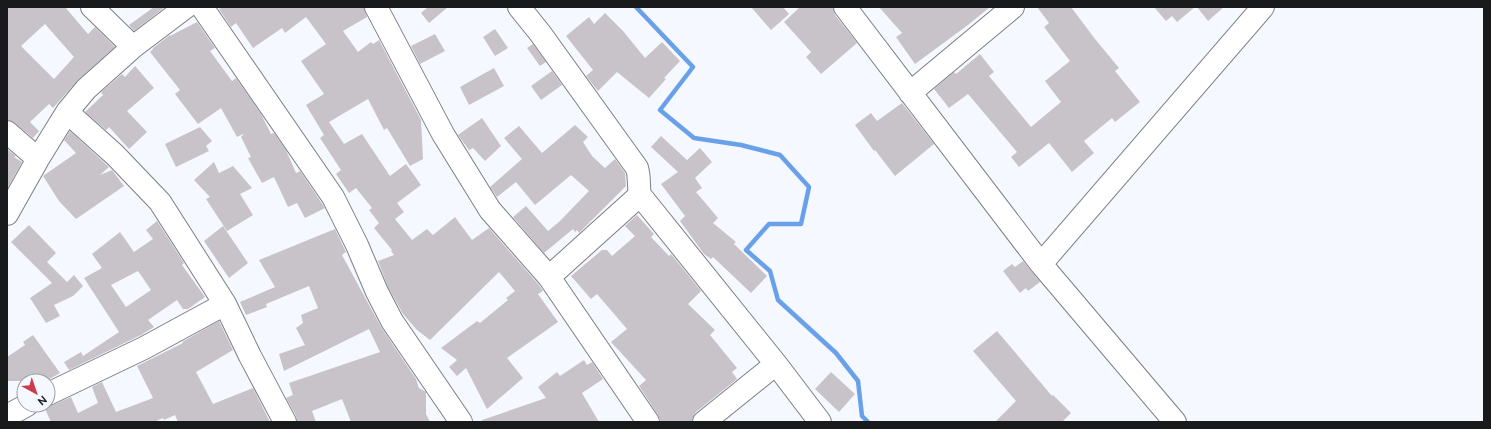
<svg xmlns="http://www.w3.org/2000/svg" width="1491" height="429" viewBox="0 0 1491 429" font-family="Ubuntu,sans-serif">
	<rect width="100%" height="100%" fill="#f6f8ff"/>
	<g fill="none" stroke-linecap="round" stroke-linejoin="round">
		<path stroke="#68a0ea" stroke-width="4.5" d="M 636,7 L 693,67 L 660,110 L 694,138 L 741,145 L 780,155 L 809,187 L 801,224 L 769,224 L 746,250 L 770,271 L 778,300 L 836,353 L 858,381 L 862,416 L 868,422"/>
	</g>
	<path fill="#c8c3c9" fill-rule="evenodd" d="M 7,7 L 65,7 L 88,34 L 95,27 L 115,47 L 78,80 L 53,108 L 49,104 L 30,122 L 39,131 L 33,138 L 15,123 L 7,120 ZM 45,24 L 74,57 L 54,79 L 21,46 Z
		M 154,7 L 165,7 L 134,31 L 129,25 Z
		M 223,7 L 364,7 L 367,17 L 343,31 L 358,52 L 371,42 L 373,44 L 379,40 L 421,120 L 423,159 L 410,166 L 387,128 L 384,130 L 368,99 L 329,122 L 344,144 L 362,134 L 390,176 L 406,164 L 421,185 L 397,203 L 404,212 L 395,219 L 412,240 L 427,229 L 433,235 L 455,217 L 472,240 L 489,228 L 539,285 L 543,291 L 538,294 L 558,322 L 507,358 L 523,378 L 487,409 L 466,368 L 457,376 L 449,367 L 457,360 L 441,348 L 477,321 L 480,323 L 508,300 L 506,298 L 515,291 L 499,272 L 430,340 L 417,330 L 403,314 L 388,287 L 378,261 L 394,255 L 391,251 L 392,250 L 374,228 L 379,223 L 369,210 L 372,208 L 356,188 L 349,193 L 336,174 L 341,170 L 320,138 L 324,135 L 306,105 L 324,94 L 301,61 L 326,44 L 306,17 L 285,33 L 282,28 L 253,48 L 236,23 L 231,27 L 219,9 Z
		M 428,7 L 448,7 L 429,23 L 421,13 Z
		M 751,7 L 783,7 L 789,14 L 771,30 Z
		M 800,7 L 833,7 L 835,15 L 857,43 L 821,74 L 806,57 L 811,52 L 784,22 Z
		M 879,7 L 990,7 L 968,25 L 915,64 L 896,37 L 902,33 Z
		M 1037,7 L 1071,7 L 1095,39 L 1119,68 L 1115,71 L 1140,102 L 1115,122 L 1112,118 L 1084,141 L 1094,153 L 1072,172 L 1049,143 L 1019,167 L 1011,157 L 1017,152 L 968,94 L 949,108 L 934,89 L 954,72 L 956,74 L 980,54 L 994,72 L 989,76 L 1031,127 L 1061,102 L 1045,81 L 1070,61 L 1044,27 L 1049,23 Z
		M 1154,7 L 1195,7 L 1177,22 L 1172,16 L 1166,21 Z
		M 1197,7 L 1224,7 L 1208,21 Z
		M 605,13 L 623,31 L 645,58 L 662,42 L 680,61 L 664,78 L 666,79 L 649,98 L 617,72 L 598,91 L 586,76 L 593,70 L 566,36 L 589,17 L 594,24 Z
		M 197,22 L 215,48 L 210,51 L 232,81 L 236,78 L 261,114 L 271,134 L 274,133 L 286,150 L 296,173 L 300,171 L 325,208 L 305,218 L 297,203 L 288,207 L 274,177 L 262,183 L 248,158 L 251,157 L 241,137 L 243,135 L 243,134 L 237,137 L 221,108 L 198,124 L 175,94 L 180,90 L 150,52 L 153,49 L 153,48 L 170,35 L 170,36 Z
		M 495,29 L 508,48 L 495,56 L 483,37 Z
		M 435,34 L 445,51 L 420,64 L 411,46 Z
		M 533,44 L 546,62 L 540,66 L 527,48 Z
		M 135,66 L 154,88 L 127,111 L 147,132 L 129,149 L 109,127 L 106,130 L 85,112 L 103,95 L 101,92 L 122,74 L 125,77 Z
		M 494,68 L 504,86 L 469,105 L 460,87 Z
		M 552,71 L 562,85 L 541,100 L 531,86 Z
		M 902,103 L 934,144 L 895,176 L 875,150 L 874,151 L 855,125 L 871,113 L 877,121 Z
		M 482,118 L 501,146 L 485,161 L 473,148 L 469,150 L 458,135 Z
		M 575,125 L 588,137 L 583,142 L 592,156 L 605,168 L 615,159 L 625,173 L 626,186 L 579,233 L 577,230 L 575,232 L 573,229 L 544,253 L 513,217 L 526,206 L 548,231 L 560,221 L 589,191 L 571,175 L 535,205 L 516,182 L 497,197 L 490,187 L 522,159 L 504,138 L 519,126 L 542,153 Z
		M 200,127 L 212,141 L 206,146 L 209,151 L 176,167 L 165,144 Z
		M 70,131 L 109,167 L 100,175 L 112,170 L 124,186 L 76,219 L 59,201 L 43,176 L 76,153 L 64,140 Z
		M 661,136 L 687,160 L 700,148 L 712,162 L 695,178 L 702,188 L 696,192 L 718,218 L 713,223 L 736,242 L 734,244 L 767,276 L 751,293 L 713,257 L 711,259 L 704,254 L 680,221 L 685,216 L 661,184 L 678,172 L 651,147 Z
		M 7,149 L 16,156 L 14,157 L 22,162 L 7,189 Z
		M 214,162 L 219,173 L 233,166 L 252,188 L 240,194 L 253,215 L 227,231 L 206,199 L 210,197 L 194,180 Z
		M 637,215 L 654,234 L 651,237 L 669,256 L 671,254 L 701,291 L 688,304 L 715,330 L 710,335 L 737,368 L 732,372 L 737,379 L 696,412 L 693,417 L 692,422 L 661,422 L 658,415 L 639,386 L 646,380 L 611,342 L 627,329 L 597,294 L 591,299 L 571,276 L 602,250 L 607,250 L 612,256 L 635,236 L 625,226 Z
		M 157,221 L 184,263 L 182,265 L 205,297 L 188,309 L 183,309 L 177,300 L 148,320 L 154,327 L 141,335 L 69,370 L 64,362 L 81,352 L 83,356 L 119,332 L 84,278 L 102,268 L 92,254 L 120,232 L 134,252 L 153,239 L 146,230 ZM 138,271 L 151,290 L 126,307 L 111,285 Z
		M 29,225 L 56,253 L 47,262 L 67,282 L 74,275 L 83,286 L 73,296 L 54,305 L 60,316 L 46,323 L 30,298 L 52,283 L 11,242 Z
		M 223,226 L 248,263 L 229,278 L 204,241 Z
		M 335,229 L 346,252 L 342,255 L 381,327 L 416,379 L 419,388 L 426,392 L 426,414 L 430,422 L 351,422 L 342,399 L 312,411 L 316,422 L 297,422 L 296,416 L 286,398 L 293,395 L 289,383 L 380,352 L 369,329 L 284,371 L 279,354 L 305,345 L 296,328 L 303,323 L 301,315 L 318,308 L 309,286 L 266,304 L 267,307 L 246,315 L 240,302 L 275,287 L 259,260 Z
		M 1023,261 L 1040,282 L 1028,291 L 1026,288 L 1020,293 L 1003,271 L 1012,264 L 1015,267 Z
		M 219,321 L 233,350 L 196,372 L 213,404 L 253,388 L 270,422 L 178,422 L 175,415 L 164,420 L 163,418 L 154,422 L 51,422 L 44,407 L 53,405 L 71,397 L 78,413 L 98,403 L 92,387 L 102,382 L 116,412 L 153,398 L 137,366 L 183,343 L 182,342 Z
		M 997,331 L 1052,396 L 1053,395 L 1071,413 L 1062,422 L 995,422 L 1016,401 L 973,351 Z
		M 33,335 L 60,373 L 46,381 L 7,381 L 7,357 L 25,345 L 23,342 Z
		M 584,360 L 587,365 L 592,362 L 603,379 L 582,393 L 599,422 L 482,422 L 482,420 L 546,398 L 538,387 L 557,372 L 560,376 Z
		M 831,372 L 855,394 L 839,412 L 815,389 Z"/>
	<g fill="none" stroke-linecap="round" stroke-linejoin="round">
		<defs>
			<path id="minor" d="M 92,7 L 133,47
				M 202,7 L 333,197 L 357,245 L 377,292 L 392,321 L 461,422
				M 376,7 L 443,134 L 490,210 L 549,277 L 648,422
				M 519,7 L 540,33 L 637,168 C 640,178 638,185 640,195 L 776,364 L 820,422
				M 845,7 L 1041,264 L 1175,422
				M 910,93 L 1013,7
				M 67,112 L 115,155 L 160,202 L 225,304 L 250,356 L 285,422
				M 7,132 L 38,159
				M 7,214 L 38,159 L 67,112 L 86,89 L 133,47 L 186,7
				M 1041,264 L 1263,7
				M 549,277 L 640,195
				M 48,394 L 144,348 L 225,304
				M 7,416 L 27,405
				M 704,422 L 776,364"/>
		</defs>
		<use href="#minor" stroke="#7c7e84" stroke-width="24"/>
		<use href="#minor" stroke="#fff" stroke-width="22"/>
	</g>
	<rect width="1491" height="429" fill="none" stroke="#191a1c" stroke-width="16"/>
	<g transform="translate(36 393) rotate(140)"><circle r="19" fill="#f6f8ff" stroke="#9e9fa4"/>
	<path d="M0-3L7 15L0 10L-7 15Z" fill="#cc3b4a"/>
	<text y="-6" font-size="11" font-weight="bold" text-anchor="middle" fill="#191a1c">N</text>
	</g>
</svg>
